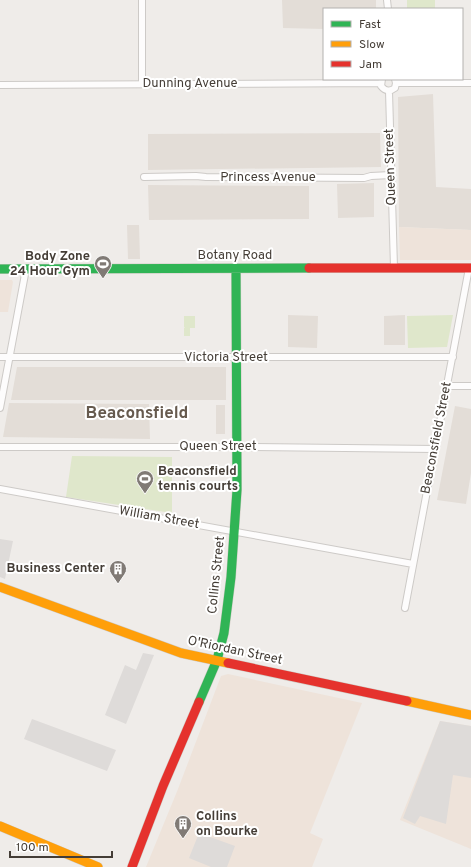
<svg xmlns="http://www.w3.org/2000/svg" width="471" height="867" viewBox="0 0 471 867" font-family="Overpass,sans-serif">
	<rect width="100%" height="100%" fill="#efece9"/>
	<path fill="#e3ddd7" d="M 282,0 L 376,0 L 376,9 L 324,9 L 324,29 L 283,28 Z
		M 433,94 L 436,187 L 471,189 L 471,230 L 399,227 L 398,97 Z
		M 380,133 L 381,167 L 148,170 L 148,134 Z
		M 374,183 L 374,217 L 338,218 L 337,184 Z
		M 148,185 L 309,186 L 309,219 L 149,220 Z
		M 127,225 L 139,225 L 140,259 L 128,259 Z
		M 288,315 L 318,316 L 317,348 L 288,347 Z
		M 405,315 L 405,345 L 384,345 L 384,316 Z
		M 17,367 L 226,367 L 226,400 L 11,400 Z
		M 9,403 L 149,404 L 150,439 L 3,437 Z
		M 216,405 L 225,405 L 225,434 L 216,434 Z
		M 455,406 L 471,409 L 471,473 L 466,504 L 437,500 Z"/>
	<path fill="#eee3da" d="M 399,227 L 471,230 L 471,260 L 400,260 Z
		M 0,280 L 12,280 L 13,282 L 8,312 L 0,312 Z
		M 228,674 L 362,703 L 310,833 L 323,839 L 312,867 L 146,867 L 178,789 L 221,676 Z
		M 440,721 L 471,726 L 471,849 L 400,820 Z"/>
	<path fill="#dfe7cb" d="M 407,0 L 435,0 L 435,9 L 407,9 Z
		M 453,315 L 447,347 L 408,348 L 407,316 Z
		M 184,316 L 195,316 L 195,328 L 190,328 L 190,336 L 184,336 L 184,328 L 185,327 L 184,327 Z
		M 72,456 L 172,457 L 172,513 L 66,497 Z"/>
	<path fill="#dedbd9" d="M 0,539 L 13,541 L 5,579 L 0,577 Z
		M 143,653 L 154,655 L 126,724 L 105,715 L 125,665 L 136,670 Z
		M 32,719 L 116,750 L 107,771 L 24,739 Z
		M 440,721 L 471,726 L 471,778 L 453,775 L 446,824 L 420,816 L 415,824 L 403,818 Z
		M 199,833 L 235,846 L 227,867 L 211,867 L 189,858 Z"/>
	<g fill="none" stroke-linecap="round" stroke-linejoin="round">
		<defs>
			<path id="street" d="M 142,0 L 142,84
				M 387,0 L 388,9
				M 382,79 L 381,86 C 385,91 390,92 395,88 L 396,83 L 395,79
				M 396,83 L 471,83
				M 0,85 L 381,83
				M 389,91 L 394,268
				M 144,177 L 196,176 L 206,177 L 364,178 L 371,176 L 391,175
				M 0,357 L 453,357
				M 447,386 L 471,386
				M 0,408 L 26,269
				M 0,447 L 242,447 L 435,449
				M 0,489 L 413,564
				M 405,608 L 469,268"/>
			<path id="fast" d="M 0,269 L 309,268
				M 199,702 L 217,660 L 224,633 L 231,577 L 237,490 L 236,269"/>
			<path id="slow" d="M 0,587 L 181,653 L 228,663
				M 407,701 L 471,715
				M 0,826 L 98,867"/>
			<path id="jam" d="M 309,268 L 471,268
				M 228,663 L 407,701
				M 132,867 L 163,786 L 199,702"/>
		</defs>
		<use href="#street" stroke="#cdcac7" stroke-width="8"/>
		<use href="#fast" stroke="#cfcac3" stroke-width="10"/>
		<use href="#slow" stroke="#cfcac3" stroke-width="10"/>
		<use href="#jam" stroke="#cfcac3" stroke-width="10"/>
		<use href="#street" stroke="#fdfcfc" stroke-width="6"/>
		<use href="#fast" stroke="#30b455" stroke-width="9"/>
		<use href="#slow" stroke="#ff9f0a" stroke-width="9"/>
		<use href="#jam" stroke="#e5322d" stroke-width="9"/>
	</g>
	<defs>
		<symbol id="stadium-pin" viewBox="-11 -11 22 30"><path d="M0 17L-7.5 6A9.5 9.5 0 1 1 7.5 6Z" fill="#807a75" stroke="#fff"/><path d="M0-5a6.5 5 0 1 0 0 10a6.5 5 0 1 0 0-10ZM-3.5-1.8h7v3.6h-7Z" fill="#fff"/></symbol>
		<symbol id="building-pin" viewBox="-11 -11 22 30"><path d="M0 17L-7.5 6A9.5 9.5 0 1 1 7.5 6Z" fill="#807a75" stroke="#fff"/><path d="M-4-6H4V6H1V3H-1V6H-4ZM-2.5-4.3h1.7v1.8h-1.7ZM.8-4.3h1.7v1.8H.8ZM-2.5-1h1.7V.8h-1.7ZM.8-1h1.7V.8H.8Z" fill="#fff"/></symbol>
	</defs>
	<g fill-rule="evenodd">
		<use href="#stadium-pin" x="93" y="254" width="20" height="27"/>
		<use href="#stadium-pin" x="135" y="469" width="20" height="27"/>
		<use href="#building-pin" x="108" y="559" width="20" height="27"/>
		<use href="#building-pin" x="173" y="814" width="20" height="27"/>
	</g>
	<g text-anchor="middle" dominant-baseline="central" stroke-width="4" stroke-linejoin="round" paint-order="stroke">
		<g font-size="13" fill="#443d36" stroke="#fff">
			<text x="190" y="84">Dunning Avenue</text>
			<text transform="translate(391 167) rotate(-92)">Queen Street</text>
			<text x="268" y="178">Princess Avenue</text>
			<text x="235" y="256">Botany Road</text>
			<text x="226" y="358">Victoria Street</text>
			<text transform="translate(437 438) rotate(-79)">Beaconsfield Street</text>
			<text x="218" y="447">Queen Street</text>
			<text transform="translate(159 518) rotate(10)">William Street</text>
			<text transform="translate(217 575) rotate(-84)">Collins Street</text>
			<text transform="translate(235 651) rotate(12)">O'Riordan Street</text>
		</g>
		<g font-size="13" font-weight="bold" fill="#443d36" stroke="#fff" text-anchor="end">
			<text x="90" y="257">Body Zone<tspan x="90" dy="15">24 Hour Gym</tspan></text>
			<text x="158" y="472" text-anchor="start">Beaconsfield<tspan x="158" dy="15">tennis courts</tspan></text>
			<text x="105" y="569">Business Center</text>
			<text x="196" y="817" text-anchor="start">Collins<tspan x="196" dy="15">on Bourke</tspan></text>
		</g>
		<g font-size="17" font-weight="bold" fill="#665a4e" stroke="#fff">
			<text x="137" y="414">Beaconsfield</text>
		</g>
	</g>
	<rect x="323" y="8" width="140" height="72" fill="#ffffff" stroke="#b4b1af"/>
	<rect x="331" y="21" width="20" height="6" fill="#30b455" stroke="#b4b1af"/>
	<text x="359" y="28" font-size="12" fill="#443d36">Fast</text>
	<rect x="331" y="41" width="20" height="6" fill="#ff9f0a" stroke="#b4b1af"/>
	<text x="359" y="48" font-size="12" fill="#443d36">Slow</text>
	<rect x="331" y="61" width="20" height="6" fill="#e5322d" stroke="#b4b1af"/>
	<text x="359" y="68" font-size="12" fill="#443d36">Jam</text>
	<path d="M10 851v6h102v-6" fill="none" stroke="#443d36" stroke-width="2"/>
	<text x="16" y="851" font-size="12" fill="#443d36" stroke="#ffffff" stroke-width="3" paint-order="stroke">100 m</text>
</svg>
